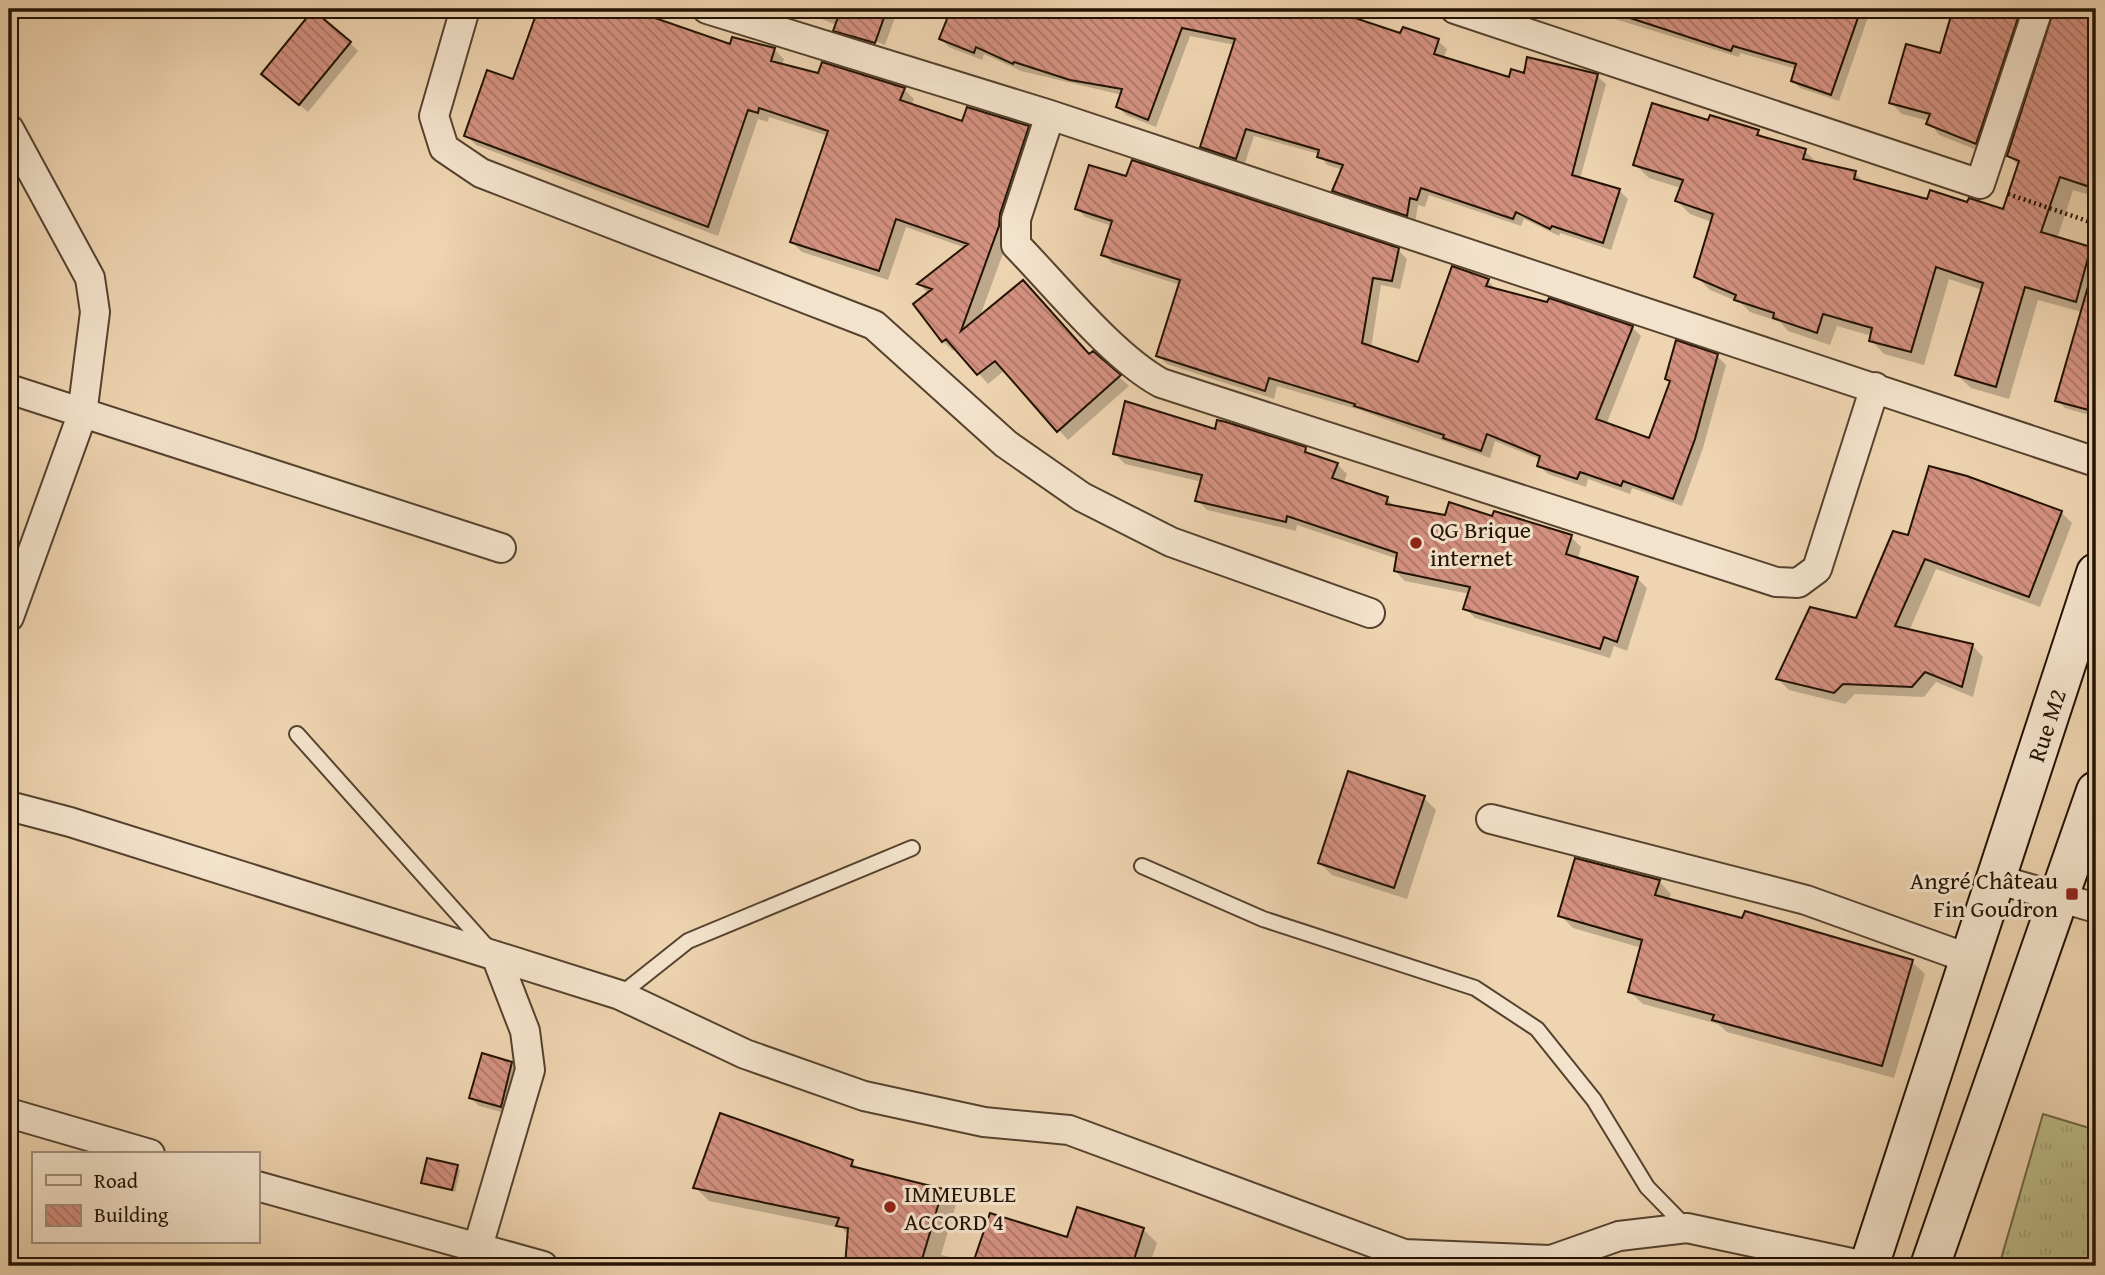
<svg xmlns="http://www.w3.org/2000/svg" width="2105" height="1275" viewBox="0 0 2105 1275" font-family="'Gentium Book Plus',serif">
	<defs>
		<pattern id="grass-tufts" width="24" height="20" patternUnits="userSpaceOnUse" patternTransform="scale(1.75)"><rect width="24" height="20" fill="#bdbc88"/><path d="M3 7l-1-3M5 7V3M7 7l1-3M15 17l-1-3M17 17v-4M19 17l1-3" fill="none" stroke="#a2a174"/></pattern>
		<pattern id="building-back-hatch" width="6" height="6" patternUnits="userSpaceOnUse" patternTransform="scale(1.75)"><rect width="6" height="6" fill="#d49181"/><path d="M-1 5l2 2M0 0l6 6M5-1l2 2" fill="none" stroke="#ac7567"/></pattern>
	</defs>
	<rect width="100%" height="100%" fill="#eed4b0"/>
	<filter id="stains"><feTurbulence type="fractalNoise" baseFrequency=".00286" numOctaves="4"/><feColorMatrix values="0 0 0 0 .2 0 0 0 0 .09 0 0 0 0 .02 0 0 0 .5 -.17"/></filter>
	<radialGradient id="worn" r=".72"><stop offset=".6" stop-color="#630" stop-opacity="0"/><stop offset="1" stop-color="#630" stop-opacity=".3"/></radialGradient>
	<path fill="url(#grass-tufts)" stroke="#706746" stroke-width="2" d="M 2043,1114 L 2096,1130 L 2096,1266 L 1999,1266 Z"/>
	<path fill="#0003" d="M 583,9 L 630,9 L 732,46 L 774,49 L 784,59 L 782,66 L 904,89 L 914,99 L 911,106 L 963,123 L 1028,127 L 1038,137 L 1009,237 L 979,319 L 1090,356 L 1093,353 L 1129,386 L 1068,440 L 1005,370 L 988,384 L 956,348 L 953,351 L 943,341 L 929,294 L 919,284 L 966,248 L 906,227 L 888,280 L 802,252 L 792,242 L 828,136 L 769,117 L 768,122 L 758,119 L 718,236 L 476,145 L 466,135 L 514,81 L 575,31 Z
		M 783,9 L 898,9 L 885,45 L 800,10 L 798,14 Z
		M 952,9 L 1322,9 L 1402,35 L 1438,41 L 1447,49 L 1443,59 L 1510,79 L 1525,75 L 1597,76 L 1606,84 L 1580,179 L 1619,190 L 1628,199 L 1611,250 L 1560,233 L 1559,236 L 1524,219 L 1521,226 L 1429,195 L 1425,207 L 1418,205 L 1415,223 L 1343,199 L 1334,191 L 1343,170 L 1327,165 L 1319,154 L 1254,136 L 1244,166 L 1210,155 L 1202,147 L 1235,45 L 1190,36 L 1156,127 L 1126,115 L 1118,107 L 1122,95 L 1021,71 L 984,54 L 982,60 L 949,47 L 941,39 Z
		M 1582,9 L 1865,9 L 1869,14 L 1839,101 L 1800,88 L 1793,81 L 1797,69 L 1740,53 L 1739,57 Z
		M 1955,9 L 2033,9 L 1987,154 L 1939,135 L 1929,121 L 1902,114 L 1891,103 L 1941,56 Z
		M 2072,9 L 2096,9 L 2096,197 L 2073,190 L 2057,239 L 2091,249 L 2096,254 L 2096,289 L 2089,314 L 2038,300 L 2009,399 L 1971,388 L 1957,375 L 1982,290 L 1949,279 L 1924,365 L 1884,354 L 1871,340 L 1872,336 L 1837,326 L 1830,345 L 1788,331 L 1780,322 L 1750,312 L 1741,303 L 1710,290 L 1696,276 L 1712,222 L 1690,214 L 1677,201 L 1681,188 L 1649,178 L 1635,164 L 1709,123 L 1758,132 L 1766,140 L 1805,151 L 1818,164 L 1855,173 L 1866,184 L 1928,201 L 2004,211 L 2019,166 L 2009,156 L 2035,120 Z
		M 350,43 L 358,51 L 308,112 L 271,82 Z
		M 1077,208 L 1398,250 L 1407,259 L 1400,289 L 1381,285 L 1371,348 L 1419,364 L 1488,281 L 1496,289 L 1632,327 L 1641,336 L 1606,425 L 1650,440 L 1671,383 L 1667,379 L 1717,356 L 1726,365 L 1703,448 L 1682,506 L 1632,488 L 1630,494 L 1588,479 L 1586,487 L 1548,474 L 1539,466 L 1541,460 L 1495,441 L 1490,458 L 1360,410 L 1277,386 L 1274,399 L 1167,364 L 1158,356 L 1180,285 L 1112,263 L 1103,254 L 1112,226 L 1085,217 Z
		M 2079,323 L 2096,328 L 2096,417 L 2065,408 L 2057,400 Z
		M 1216,431 L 1305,449 L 1312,456 L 1337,464 L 1347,474 L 1343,484 L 1387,499 L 1397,508 L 1446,517 L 1494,519 L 1571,537 L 1581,547 L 1578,559 L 1637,578 L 1647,588 L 1627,651 L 1614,646 L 1610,658 L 1475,618 L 1465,608 L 1470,594 L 1405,581 L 1395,571 L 1398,559 L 1297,525 L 1296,531 L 1207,510 L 1197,500 L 1202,482 L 1125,464 L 1115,454 Z
		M 2061,512 L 2072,523 L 2040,607 L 1936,569 L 1909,631 L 1972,645 L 1983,657 L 1973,697 L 1936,682 L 1924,697 L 1855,694 L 1845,704 L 1789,690 L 1778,679 L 1857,620 L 1909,537 Z
		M 1424,798 L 1436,810 L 1407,899 L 1332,875 L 1320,863 Z
		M 1659,881 L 1671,894 L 1669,900 L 1912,962 L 1925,974 L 1894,1078 L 1727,1032 L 1718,1024 L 1643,1004 L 1630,992 L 1642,948 L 1573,928 L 1560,915 Z
		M 511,1063 L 520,1072 L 509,1114 L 479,1106 L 471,1098 Z
		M 852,1162 L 861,1171 L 943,1191 L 956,1204 L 941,1255 L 976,1262 L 1143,1229 L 1157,1243 L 1149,1266 L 847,1266 L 849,1236 L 842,1228 L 709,1201 L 695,1187 Z
		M 457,1167 L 460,1170 L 455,1192 L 423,1182 Z
		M 385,1262 L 401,1266 L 383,1266 Z"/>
	<path fill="url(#building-back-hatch)" stroke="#221203" stroke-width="2" d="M 538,9 L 629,9 L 730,44 L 732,37 L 775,48 L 771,61 L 818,73 L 822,62 L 905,88 L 900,100 L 962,121 L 967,107 L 1029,126 L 1000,214 L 999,226 L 961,331 L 1023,280 L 1089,354 L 1093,351 L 1121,375 L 1057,432 L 995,361 L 977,375 L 946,339 L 942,342 L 913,304 L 932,289 L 917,284 L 968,244 L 896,219 L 879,271 L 790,242 L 828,131 L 759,108 L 758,113 L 748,110 L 708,227 L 464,136 L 487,70 L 513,79 Z
		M 841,9 L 887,9 L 875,43 L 833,31 Z
		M 951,9 L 1328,9 L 1400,33 L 1403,27 L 1439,39 L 1434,54 L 1509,77 L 1511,69 L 1524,73 L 1527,57 L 1598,74 L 1572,175 L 1620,189 L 1603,243 L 1552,226 L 1550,229 L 1516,212 L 1513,219 L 1421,188 L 1417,200 L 1410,198 L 1407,216 L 1332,191 L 1343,165 L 1317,157 L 1319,150 L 1246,129 L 1236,159 L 1200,147 L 1235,39 L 1182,28 L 1148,120 L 1116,107 L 1122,89 L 1070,80 L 1014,62 L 1013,64 L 976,47 L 974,53 L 939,39 Z
		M 1619,9 L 1861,9 L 1831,95 L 1791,81 L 1796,64 L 1733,46 L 1731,51 L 1618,14 Z
		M 1953,9 L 2021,9 L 1976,144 L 1926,124 L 1930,114 L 1889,103 L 1906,44 L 1940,53 Z
		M 2054,9 L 2096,9 L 2096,189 L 2060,177 L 2041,232 L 2091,247 L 2076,302 L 2025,287 L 1996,387 L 1955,375 L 1983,283 L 1936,267 L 1911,352 L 1869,341 L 1872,328 L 1823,314 L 1817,333 L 1773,318 L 1774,313 L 1734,300 L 1736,295 L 1694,277 L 1713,214 L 1675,201 L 1683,180 L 1633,165 L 1652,103 L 1708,120 L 1710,115 L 1759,130 L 1757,135 L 1806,149 L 1803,159 L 1856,171 L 1854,179 L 1927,199 L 1930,190 L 1967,202 L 1969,198 L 2003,209 L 2019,161 L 2007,156 Z
		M 313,10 L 351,42 L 299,105 L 261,74 Z
		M 1132,160 L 1399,248 L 1392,281 L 1373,278 L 1362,343 L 1418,362 L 1452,266 L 1489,279 L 1486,286 L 1547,302 L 1549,298 L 1633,326 L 1596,419 L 1649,438 L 1670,381 L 1665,379 L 1676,340 L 1718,354 L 1695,439 L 1673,499 L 1623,481 L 1621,486 L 1580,472 L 1577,479 L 1537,466 L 1540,456 L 1487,434 L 1481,451 L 1443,438 L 1444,435 L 1354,406 L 1355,404 L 1269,378 L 1265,391 L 1156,356 L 1180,280 L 1101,255 L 1112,221 L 1075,209 L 1089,165 L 1126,176 Z
		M 2089,283 L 2096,284 L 2096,412 L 2055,401 Z
		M 1125,401 L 1215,429 L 1217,420 L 1226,422 L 1306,447 L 1305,452 L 1338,463 L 1332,478 L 1388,497 L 1386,504 L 1445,515 L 1449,502 L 1492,516 L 1494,511 L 1572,535 L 1566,554 L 1638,577 L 1617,642 L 1604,637 L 1600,649 L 1463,609 L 1470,587 L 1394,571 L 1397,553 L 1287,516 L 1286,522 L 1195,501 L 1202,475 L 1113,454 Z
		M 1929,466 L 1967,476 L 2062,511 L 2029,597 L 1925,559 L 1895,626 L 1973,644 L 1962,687 L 1925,672 L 1912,687 L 1843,684 L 1834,693 L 1776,679 L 1810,607 L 1856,618 L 1893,531 L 1908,535 Z
		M 1348,771 L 1425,796 L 1394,888 L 1318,863 Z
		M 1575,858 L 1660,880 L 1655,895 L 1742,918 L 1745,911 L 1913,960 L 1882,1066 L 1712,1020 L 1714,1015 L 1628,992 L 1642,940 L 1558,916 Z
		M 482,1053 L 512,1062 L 501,1107 L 469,1098 Z
		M 720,1113 L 853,1160 L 851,1166 L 943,1189 L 920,1266 L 845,1266 L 848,1228 L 836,1226 L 839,1218 L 693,1188 Z
		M 427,1158 L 458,1165 L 452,1190 L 421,1183 Z
		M 1077,1207 L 1144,1228 L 1132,1266 L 972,1266 L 990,1213 L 1067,1237 Z"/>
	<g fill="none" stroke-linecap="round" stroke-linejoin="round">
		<defs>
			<path id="lane" d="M 297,734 L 490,950
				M 1142,866 L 1263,919 L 1475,988 L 1537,1029 L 1594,1100 L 1647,1187 L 1687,1228
				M 620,995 L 688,941 L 912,848"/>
			<path id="street" d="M 465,9 L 434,116 L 444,148 L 481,173 L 874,325 L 1006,444 L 1082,497 L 1171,542 L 1370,613
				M 707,9 L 1050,115 L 2096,462
				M 1455,9 L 1980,184 L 2038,9
				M 1050,115 L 1016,219 L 1016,245 C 1056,286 1113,357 1161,383 L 1776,582 L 1798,583 L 1817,569 L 1875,387
				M 9,129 L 90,278 L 95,312 L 82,415 L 9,617
				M 9,389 L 501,548
				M 9,806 L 70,822 L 620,995 L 745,1054 L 864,1096 L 984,1122 L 1069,1130 L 1404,1254 L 1551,1260 L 1619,1236 L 1687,1228 L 1865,1266
				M 1491,819 L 1806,900 L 1970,959
				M 1996,879 L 2096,908
				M 9,1113 L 150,1154
				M 257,1186 L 543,1266
				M 477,1250 L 530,1070 L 525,1031 L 496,956"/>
			<g id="secondary">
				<path id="s1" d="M 1869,1266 L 2096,573"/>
				<path d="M 1930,1266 L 2096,791"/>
			</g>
		</defs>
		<use href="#lane" stroke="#55422e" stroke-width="18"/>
		<use href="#street" stroke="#55422e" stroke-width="32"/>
		<use href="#secondary" stroke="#221203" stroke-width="42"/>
		<path stroke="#221203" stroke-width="4.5" stroke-dasharray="2 3.5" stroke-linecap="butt" d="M 2008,194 L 2096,224"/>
		<use href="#lane" stroke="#f4e3cc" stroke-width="14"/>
		<use href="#street" stroke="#f4e3cc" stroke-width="28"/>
		<use href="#secondary" stroke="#f4e3cc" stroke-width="38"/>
	</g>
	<g fill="#8f2418" stroke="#f4e3cc" stroke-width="2.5">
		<circle cx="1416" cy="543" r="7"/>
		<rect x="2065" y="887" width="14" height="14" rx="3.5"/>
		<circle cx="890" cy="1207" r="7"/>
	</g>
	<g text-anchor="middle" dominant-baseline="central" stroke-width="6" stroke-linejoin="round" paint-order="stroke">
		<g font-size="24" fill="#221203" stroke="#f4e3cc" text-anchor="start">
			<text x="1430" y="529">QG Brique<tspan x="1430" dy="28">internet</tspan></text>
			<text x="2058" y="880" text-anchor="end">Angré Château<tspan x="2058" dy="28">Fin Goudron</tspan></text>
			<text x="904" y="1193">IMMEUBLE<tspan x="904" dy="28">ACCORD 4</tspan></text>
		</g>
		<g font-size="24" fill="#221203" stroke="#f4e3cc">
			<text stroke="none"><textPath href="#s1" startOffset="569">Rue M2</textPath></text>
		</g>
	</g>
	<rect width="2105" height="1275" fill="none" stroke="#eed4b0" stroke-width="35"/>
	<rect x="10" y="10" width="2084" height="1254" fill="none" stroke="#221203" stroke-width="3.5"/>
	<rect x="18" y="18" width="2070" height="1240" fill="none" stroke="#221203" stroke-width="2"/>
	<rect x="32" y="1152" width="228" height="91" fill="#f4e3cc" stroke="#a08f7c" stroke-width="2"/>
	<rect x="46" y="1175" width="35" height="10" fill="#f4e3cc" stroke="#a08f7c" stroke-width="2"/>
	<text x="94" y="1188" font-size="21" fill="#221203">Road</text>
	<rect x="46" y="1205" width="35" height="21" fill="url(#building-back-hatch)" stroke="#a08f7c" stroke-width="2"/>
	<text x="94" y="1222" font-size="21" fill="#221203">Building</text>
	<rect width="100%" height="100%" filter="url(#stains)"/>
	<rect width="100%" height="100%" fill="url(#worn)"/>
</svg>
